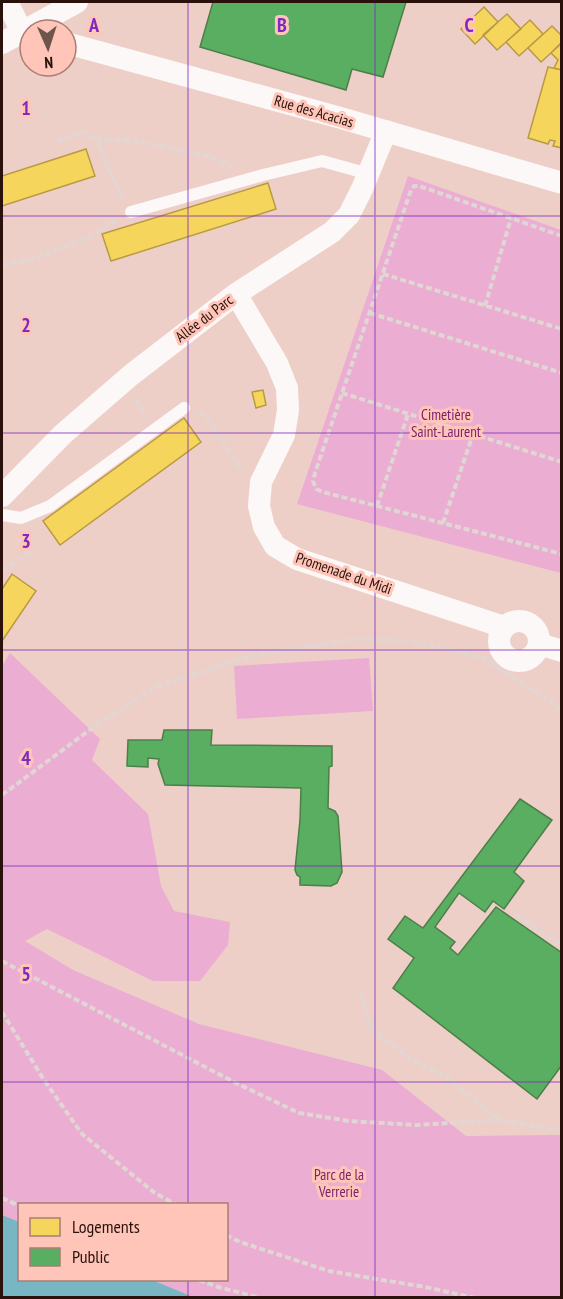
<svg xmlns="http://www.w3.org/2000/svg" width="563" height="1299" viewBox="0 0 563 1299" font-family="'PT Sans Narrow',sans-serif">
	<rect width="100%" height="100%" fill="#eecfc8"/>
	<path fill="#ebadd2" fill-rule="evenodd" d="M 408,176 L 561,230 L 561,573 L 297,504 Z
		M 10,653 L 100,739 L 92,760 L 148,814 L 161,886 L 174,911 L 230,922 L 228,945 L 200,981 L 153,981 L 47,929 L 25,941 L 73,970 L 199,1024 L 382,1070 L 466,1136 L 561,1135 L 562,1297 L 2,1298 L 2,666 ZM 20,1204 L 226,1204 L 226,1280 L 20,1280 Z
		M 369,658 L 373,711 L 237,719 L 234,666 Z"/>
	<path fill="#77b6c2" d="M 2,1215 L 19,1222 L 20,1280 L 152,1280 L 193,1297 L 2,1297 Z"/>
	<path fill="#f6d55c" stroke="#b99a44" stroke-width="1.5" d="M 484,7 L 498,22 L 475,44 L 461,29 Z
		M 507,14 L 521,29 L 497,50 L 483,35 Z
		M 530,20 L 543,34 L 519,56 L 506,42 Z
		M 552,26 L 562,36 L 562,43 L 541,62 L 528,48 Z
		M 560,44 L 562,45 L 562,70 L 554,68 L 558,60 L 551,53 Z
		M 548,67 L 562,70 L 562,148 L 553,146 L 555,141 L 550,140 L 548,144 L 528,138 Z
		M 86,149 L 95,176 L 2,206 L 2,176 Z
		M 268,183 L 276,209 L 111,261 L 102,234 Z
		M 263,390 L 266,405 L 256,408 L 252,392 Z
		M 184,418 L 201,442 L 60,545 L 43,521 Z
		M 12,574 L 36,591 L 2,641 L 2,589 Z"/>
	<path fill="#5aae61" stroke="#4c7f48" stroke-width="1.5" d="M 213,2 L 406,2 L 383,77 L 352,69 L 346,90 L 200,47 Z
		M 164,730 L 212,730 L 211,745 L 332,746 L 332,766 L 329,767 L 328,808 L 335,811 L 338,816 L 342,872 L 337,883 L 331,886 L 300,885 L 300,877 L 297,875 L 295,870 L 300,820 L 301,788 L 165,785 L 158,764 L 159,759 L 148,758 L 148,767 L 127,766 L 128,740 L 162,740 Z
		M 520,799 L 552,820 L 514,872 L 524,881 L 504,909 L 493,901 L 485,912 L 459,893 L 435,927 L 455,942 L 450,948 L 458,955 L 496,907 L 562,953 L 562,1065 L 537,1099 L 393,988 L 414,958 L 388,939 L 405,916 L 423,928 Z"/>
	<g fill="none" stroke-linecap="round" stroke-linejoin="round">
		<path stroke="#e0d6d3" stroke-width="4" stroke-dasharray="6 3" stroke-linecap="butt" d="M 97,139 L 130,140 L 208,156 L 232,167
			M 57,142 L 84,132 L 97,139 L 109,170 L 124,199
			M 562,236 L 419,186 L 414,186 L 411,190 L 315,473 L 313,481 L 316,489 L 323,492 L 562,554
			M 2,265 L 30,260 L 89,237 L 117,220
			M 383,274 L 562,329
			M 485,306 L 511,218
			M 370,313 L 562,373
			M 342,393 L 562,462
			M 135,400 L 147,416
			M 199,413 L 206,416 L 242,470
			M 377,506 L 408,414
			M 443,523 L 473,434
			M 2,570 L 12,565 L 29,553 L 30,537 L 28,532
			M 2,795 L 95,726 L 155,687 L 251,656 L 355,639 L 414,641 L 483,658 L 562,709
			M 517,915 L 562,945
			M 2,961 L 236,1083 L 299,1113 L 349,1121 L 416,1125 L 499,1120
			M 361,993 L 370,1027 L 408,1057 L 448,1078 L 499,1120 L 550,1129 L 562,1128
			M 2,1012 L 44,1080 L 82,1134 L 155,1193 L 175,1204
			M 2,1198 L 20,1206
			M 226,1235 L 240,1242 L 329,1271 L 425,1287 L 475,1298
			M 199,1280 L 218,1287 L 261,1298"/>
		<path stroke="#fcf8f7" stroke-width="12" d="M 131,212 L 263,175 L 322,161 L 369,174
			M 2,515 L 21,518 L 50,506 L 184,408"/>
		<path stroke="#fcf8f7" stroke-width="22" d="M 7,2 L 22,32 L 30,34
			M 2,43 L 77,2
			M 66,43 L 341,118 L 562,183
			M 236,294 L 277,363 L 287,388 L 288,410 L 284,435 L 261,482 L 259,506 L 264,527 L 275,546 L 297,559 L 504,627
			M 2,496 L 63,434 L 131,375 L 236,294 L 332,232 L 349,215 L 362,189 L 386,131
			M499 641a20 20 0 1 1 40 0a20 20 0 1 1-40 0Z
			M 539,644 L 562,651"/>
	</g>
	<path fill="none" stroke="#7b2cbf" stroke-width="1.5" stroke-opacity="0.55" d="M 188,2 L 188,1204M 375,2 L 375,1298M 2,216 L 562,216M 2,433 L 562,433M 2,650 L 562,650M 2,866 L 562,866M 2,1082 L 562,1082M 188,1280 L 188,1298"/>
	<g text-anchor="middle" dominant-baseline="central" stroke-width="6" stroke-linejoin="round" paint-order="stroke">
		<g font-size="15" fill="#2a110c" stroke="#fec5b8">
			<text transform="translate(314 111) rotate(16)">Rue des Acacias</text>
			<text transform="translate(204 318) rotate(-37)">Allée du Parc</text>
			<text transform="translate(344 573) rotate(19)">Promenade du Midi</text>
		</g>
		<g font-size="15" fill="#7c2172" stroke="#fec5b8">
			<text x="446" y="414">Cimetière<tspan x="446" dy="17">Saint-Laurent</tspan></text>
			<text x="339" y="1174">Parc de la<tspan x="339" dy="17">Verrerie</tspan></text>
		</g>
	</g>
	<g font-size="20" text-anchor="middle" font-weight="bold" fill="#7b2cbf" stroke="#fec5b8" stroke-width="6" stroke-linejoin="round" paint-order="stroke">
		<text x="94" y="32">A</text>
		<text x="282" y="32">B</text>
		<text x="469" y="32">C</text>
		<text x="26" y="115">1</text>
		<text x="26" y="332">2</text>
		<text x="26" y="548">3</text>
		<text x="26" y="765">4</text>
		<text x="26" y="981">5</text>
	</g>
	<rect width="563" height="1299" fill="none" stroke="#2a110c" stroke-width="6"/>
	<rect x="18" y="1203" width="210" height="78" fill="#fec5b8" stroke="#a97d73" stroke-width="1.5"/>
	<rect x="30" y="1218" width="30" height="18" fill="#f6d55c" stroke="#a97d73" stroke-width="1.5"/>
	<text x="72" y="1233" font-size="18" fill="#2a110c">Logements</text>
	<rect x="30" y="1248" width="30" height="18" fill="#5aae61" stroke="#a97d73" stroke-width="1.5"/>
	<text x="72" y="1263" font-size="18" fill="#2a110c">Public</text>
	<g transform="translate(48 48) rotate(177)"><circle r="28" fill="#fec5b8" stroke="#a97d73" stroke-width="1.5"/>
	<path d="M0-4.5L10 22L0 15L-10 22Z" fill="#6f544e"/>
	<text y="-9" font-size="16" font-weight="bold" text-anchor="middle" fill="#2a110c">N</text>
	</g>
</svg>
